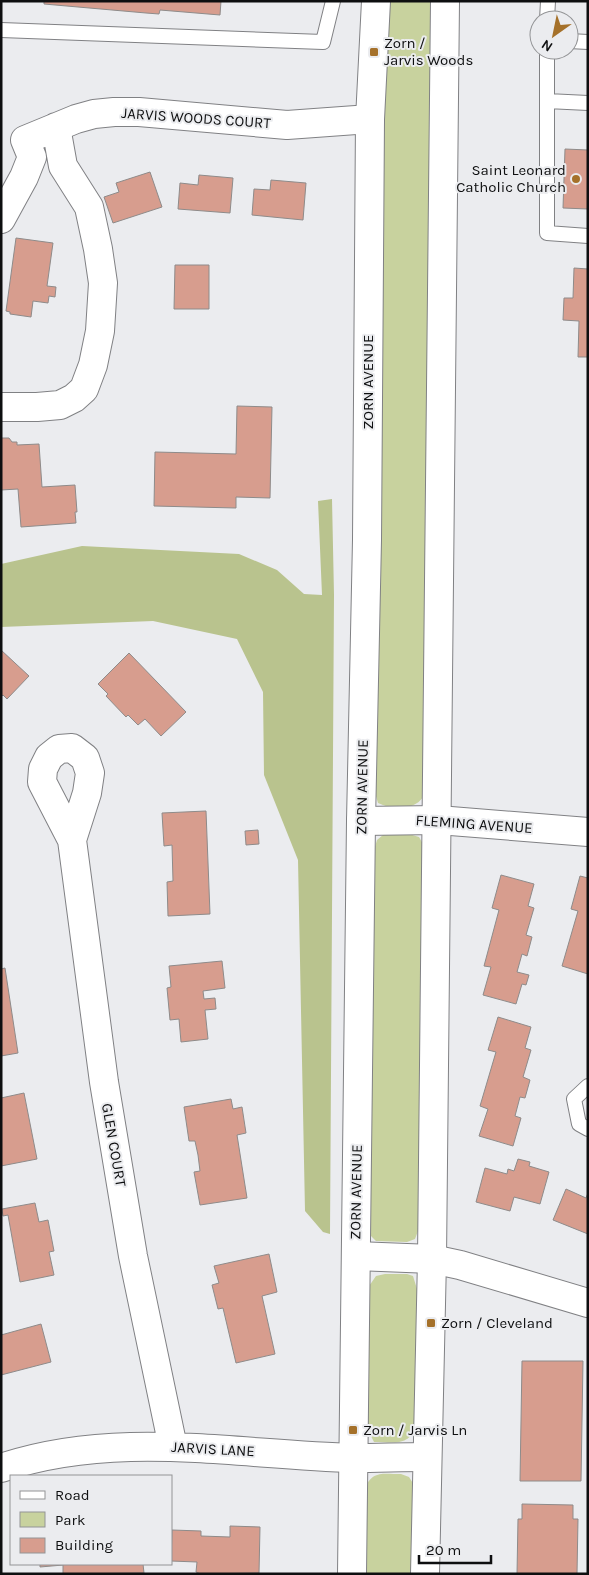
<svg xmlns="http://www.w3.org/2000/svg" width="589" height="1575" viewBox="0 0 589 1575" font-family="Karla,sans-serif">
	<rect width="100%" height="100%" fill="#ebecef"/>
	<path fill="#c8d29e" d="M 385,1 L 435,1 L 426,792 C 418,811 394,811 378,803 L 375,793 Z
		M 409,834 L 419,837 L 423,844 L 418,1231 L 415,1239 L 407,1242 L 376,1241 L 371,1236 L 369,1227 L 374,850 L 377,840 L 383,835 Z
		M 385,1274 L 407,1274 L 413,1276 L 417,1289 L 416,1426 C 409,1447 393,1442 374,1442 L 367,1428 L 367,1289 L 376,1276 Z
		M 401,1474 L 409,1477 L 416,1488 L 414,1574 L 363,1574 L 364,1490 C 372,1470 382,1474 401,1474 Z"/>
	<path fill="#b9c38e" d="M 332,499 L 334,595 L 330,1234 L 323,1232 L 305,1211 L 298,860 L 264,775 L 263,692 L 237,639 L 153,621 L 1,627 L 1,564 L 82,546 L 239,554 L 277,570 L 304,594 L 322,595 L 318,501 Z"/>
	<path fill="#d79d8e" stroke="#8e8b8a" d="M 44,1 L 221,1 L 220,15 L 160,10 L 159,14 L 146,13 L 44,4 Z
		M 565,149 L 588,150 L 588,209 L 563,208 Z
		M 150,172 L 162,207 L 113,223 L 104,197 L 119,192 L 116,183 Z
		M 199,175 L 233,178 L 230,213 L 178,209 L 180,183 L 198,185 Z
		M 271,180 L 306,183 L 303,220 L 252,215 L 254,189 L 270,190 Z
		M 16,238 L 53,243 L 47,286 L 56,287 L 55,297 L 49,296 L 48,303 L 33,301 L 31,317 L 10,314 L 10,312 L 6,311 Z
		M 175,265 L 209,265 L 209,309 L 174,309 Z
		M 574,268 L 588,269 L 588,357 L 578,357 L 579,321 L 563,320 L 564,298 L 573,298 Z
		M 237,406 L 272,407 L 270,498 L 236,497 L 236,508 L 154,506 L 155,452 L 236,454 Z
		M 1,438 L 9,438 L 12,442 L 17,442 L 17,445 L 39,444 L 42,487 L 75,485 L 77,512 L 75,512 L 76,523 L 21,527 L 18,489 L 1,490 Z
		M 1,650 L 29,676 L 7,699 L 3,695 L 1,697 Z
		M 129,653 L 186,712 L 161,736 L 145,719 L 138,725 L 128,715 L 126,717 L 106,696 L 108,694 L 98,684 Z
		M 206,811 L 210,914 L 168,916 L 167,882 L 173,881 L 172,845 L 164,846 L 162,813 Z
		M 258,830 L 259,844 L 246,845 L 245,831 Z
		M 501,875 L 534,884 L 528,906 L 534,908 L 526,935 L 532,937 L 527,956 L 522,954 L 517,972 L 529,975 L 526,985 L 522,984 L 516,1004 L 483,995 L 491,967 L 484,966 L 499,910 L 492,908 Z
		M 580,876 L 588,878 L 588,974 L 562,966 L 578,911 L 571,909 Z
		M 222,961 L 225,988 L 203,991 L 204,999 L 215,998 L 216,1009 L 205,1010 L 208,1039 L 181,1042 L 179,1019 L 170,1020 L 167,988 L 171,987 L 169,966 Z
		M 5,968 L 18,1053 L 1,1056 L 1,969 Z
		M 498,1017 L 531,1027 L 525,1048 L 531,1050 L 523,1077 L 530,1080 L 525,1098 L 520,1097 L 515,1116 L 521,1118 L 513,1146 L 479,1136 L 488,1109 L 480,1106 L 496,1052 L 488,1050 Z
		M 24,1093 L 37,1159 L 1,1166 L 1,1098 Z
		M 231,1099 L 233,1109 L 242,1107 L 246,1133 L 237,1135 L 247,1198 L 200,1205 L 194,1172 L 200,1171 L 198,1155 L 195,1141 L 189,1141 L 184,1107 Z
		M 518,1159 L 530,1162 L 529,1166 L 549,1172 L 540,1204 L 514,1197 L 510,1211 L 476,1202 L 485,1168 L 507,1174 L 508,1169 L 514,1171 Z
		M 566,1189 L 586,1198 L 588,1193 L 588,1234 L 553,1220 Z
		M 35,1203 L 39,1222 L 48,1220 L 54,1251 L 49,1252 L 54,1275 L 20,1282 L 8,1215 L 3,1216 L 2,1209 Z
		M 269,1254 L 277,1292 L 262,1296 L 275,1354 L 236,1363 L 223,1308 L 218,1309 L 212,1285 L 219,1283 L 214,1266 Z
		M 41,1324 L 51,1362 L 1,1375 L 1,1335 Z
		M 522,1361 L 583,1361 L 581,1481 L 520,1481 Z
		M 522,1504 L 573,1505 L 573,1519 L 578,1519 L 577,1574 L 517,1574 L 518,1519 L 522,1519 Z
		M 230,1526 L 260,1527 L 259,1573 L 201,1574 L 196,1572 L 197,1562 L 171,1561 L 172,1530 L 201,1531 L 201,1536 L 230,1537 Z
		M 40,1564 L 143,1564 L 144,1573 L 63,1574 L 63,1565 L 40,1567 Z"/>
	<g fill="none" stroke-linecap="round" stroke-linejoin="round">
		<defs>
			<path id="lane" d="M 547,20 L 548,1
				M 1,30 L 323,42 L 333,1
				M 569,41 L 588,42
				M 547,50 L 547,233 L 588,236
				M 547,101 L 588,103
				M 588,1086 L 574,1099 L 579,1124 L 588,1129"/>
			<path id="street" d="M 1,219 L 24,177 L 32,157 L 25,140 L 76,119 L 94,114 L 114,112 L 139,112 L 287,125 L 370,119
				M 1,407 L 37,407 L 60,405 L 74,398 L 84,389 L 93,365 L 100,331 L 103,283 L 98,249 L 89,207 L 63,166 L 56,127
				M 361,821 L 438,820 L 588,832
				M 72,840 L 87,793 L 90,773 L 85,758 L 72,748 L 59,749 L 49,757 L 43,769 L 42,782 L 72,840 L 104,1082 L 133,1256 L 173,1447
				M 356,1256 L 432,1259 L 460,1265 L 588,1303
				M 1,1468 C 117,1429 236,1455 354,1458 C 378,1458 402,1457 426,1457"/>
			<path id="secondary" d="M 352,1574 L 361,821 L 367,540 L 370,119 L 376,1
				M 425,1574 L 432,1259 L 445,1"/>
		</defs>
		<use href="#lane" stroke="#808184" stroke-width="16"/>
		<use href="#street" stroke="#808184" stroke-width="30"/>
		<use href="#secondary" stroke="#808184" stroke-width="30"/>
		<use href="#lane" stroke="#fff" stroke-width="14"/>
		<use href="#street" stroke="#fff" stroke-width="28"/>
		<use href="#secondary" stroke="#fff" stroke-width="28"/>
	</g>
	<g fill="#a5712a" stroke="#ebecef" stroke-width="2">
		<rect x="369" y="47" width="10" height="10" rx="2.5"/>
		<circle cx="576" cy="179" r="5"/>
		<rect x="426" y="1318" width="10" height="10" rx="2.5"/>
		<rect x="348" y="1425" width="10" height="10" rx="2.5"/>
	</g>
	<g text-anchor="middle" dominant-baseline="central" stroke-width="4" stroke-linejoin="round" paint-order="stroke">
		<g font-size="15" fill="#0e0f10" stroke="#ebecef" text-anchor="start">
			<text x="384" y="43">Zorn /<tspan x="384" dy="17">Jarvis Woods</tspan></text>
			<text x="566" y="170" text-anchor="end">Saint Leonard<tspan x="566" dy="17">Catholic Church</tspan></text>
			<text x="441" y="1323">Zorn / Cleveland</text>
			<text x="363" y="1430">Zorn / Jarvis Ln</text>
		</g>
		<g font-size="15" fill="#0e0f10" stroke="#ebecef">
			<text transform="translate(196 118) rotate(4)">JARVIS WOODS COURT</text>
			<text transform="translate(368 382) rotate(-90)">ZORN AVENUE</text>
			<text transform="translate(362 787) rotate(-89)">ZORN AVENUE</text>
			<text transform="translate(474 824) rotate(4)">FLEMING AVENUE</text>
			<text transform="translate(114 1145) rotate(80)">GLEN COURT</text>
			<text transform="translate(356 1192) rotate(-89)">ZORN AVENUE</text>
			<text transform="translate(213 1449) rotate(3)">JARVIS LANE</text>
		</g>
	</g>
	<rect width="589" height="1575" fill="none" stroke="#0e0f10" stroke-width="5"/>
	<rect x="10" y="1475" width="162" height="90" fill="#ebecef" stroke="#939496"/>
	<rect x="20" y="1491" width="25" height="8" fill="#ffffff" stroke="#939496"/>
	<text x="55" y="1500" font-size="15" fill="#0e0f10">Road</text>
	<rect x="20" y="1512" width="25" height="15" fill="#c8d29e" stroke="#939496"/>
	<text x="55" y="1525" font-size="15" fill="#0e0f10">Park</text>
	<rect x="20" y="1538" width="25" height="15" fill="#d79d8e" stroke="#939496"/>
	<text x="55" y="1550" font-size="15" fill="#0e0f10">Building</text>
	<g transform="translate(554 35) rotate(213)"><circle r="24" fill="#ebecef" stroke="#939496"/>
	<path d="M0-4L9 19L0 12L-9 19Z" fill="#a5712a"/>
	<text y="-8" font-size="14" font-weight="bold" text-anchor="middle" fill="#0e0f10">N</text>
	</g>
	<path d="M419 1555v8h72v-8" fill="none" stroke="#0e0f10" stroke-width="2.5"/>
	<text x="426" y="1555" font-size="15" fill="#0e0f10" stroke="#ebecef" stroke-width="4" paint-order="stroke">20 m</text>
</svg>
